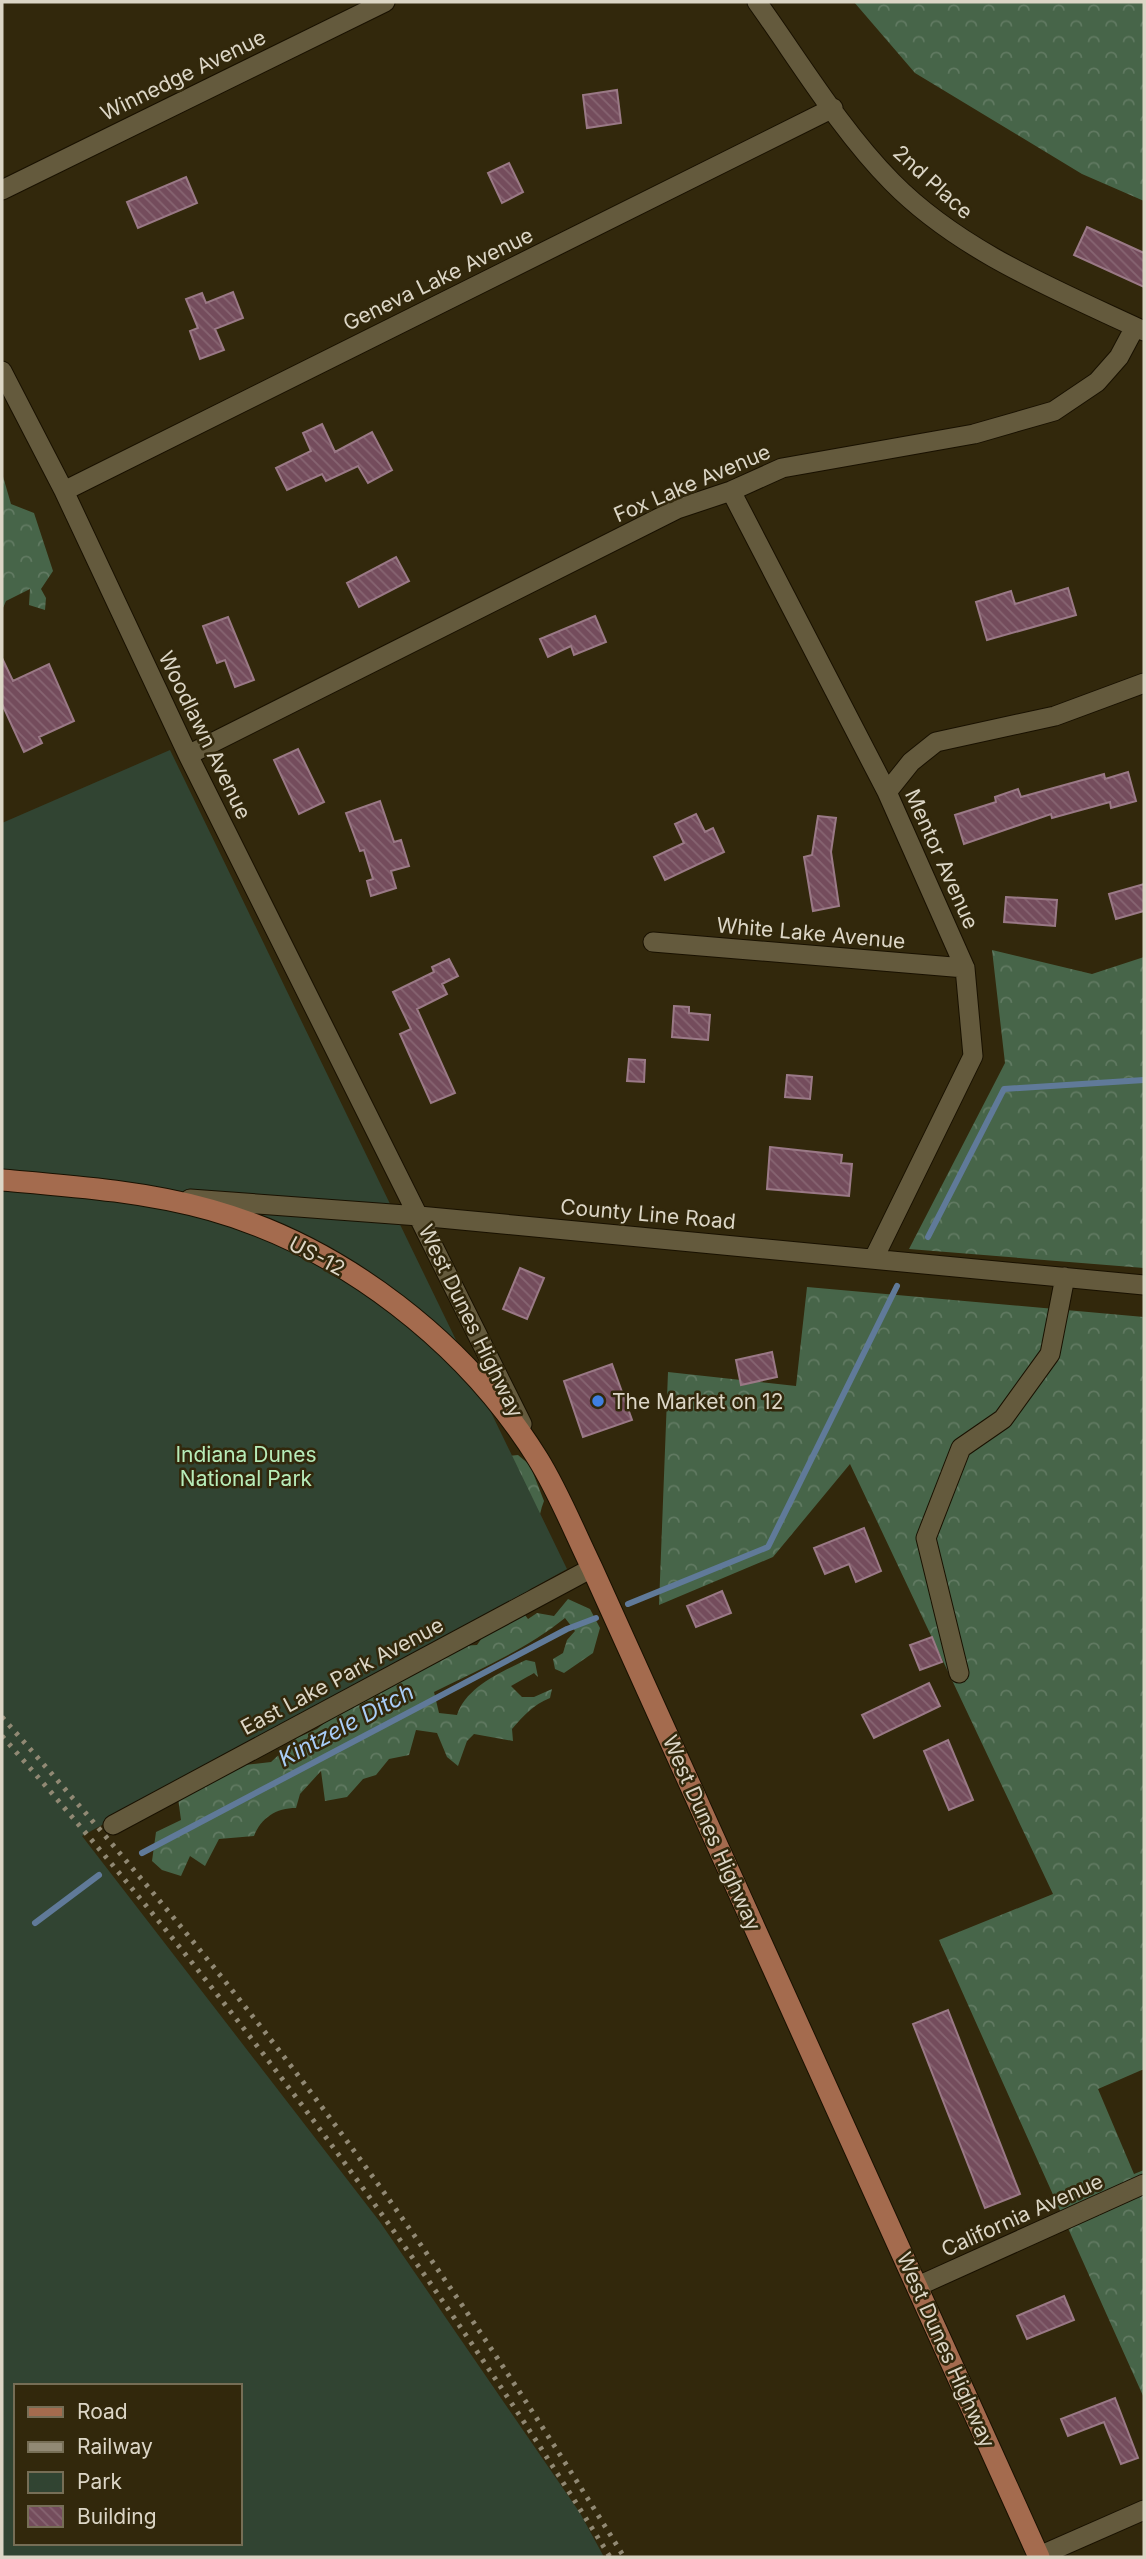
<svg xmlns="http://www.w3.org/2000/svg" width="1146" height="2559" viewBox="0 0 1146 2559" font-family="Inter,sans-serif">
	<defs>
		<pattern id="forest-crowns" width="20" height="18" patternUnits="userSpaceOnUse" patternTransform="scale(1.75)"><rect width="20" height="18" fill="#476549"/><path d="M2 6a3 3 0 1 1 6 0M12 15a3 3 0 1 1 6 0" fill="none" stroke="#617a62"/></pattern>
		<pattern id="building-back-hatch" width="6" height="6" patternUnits="userSpaceOnUse" patternTransform="scale(1.75)"><rect width="6" height="6" fill="#744c5c"/><path d="M-1 5l2 2M0 0l6 6M5-1l2 2" fill="none" stroke="#876572"/></pattern>
	</defs>
	<rect width="100%" height="100%" fill="#32280c"/>
	<path fill="url(#forest-crowns)" d="M 854,2 L 1144,2 L 1144,201 L 1082,174 L 915,73 Z
		M 2,473 L 11,504 L 34,513 L 53,571 L 41,589 L 46,598 L 45,610 L 29,605 L 30,589 L 6,601 L 2,610 Z
		M 992,950 L 1092,974 L 1144,957 L 1144,1268 L 909,1249 L 1005,1063 Z
		M 807,1287 L 1144,1317 L 1144,2069 L 1098,2089 L 1134,2174 L 1144,2170 L 1144,2398 L 939,1940 L 1053,1894 L 850,1464 L 773,1557 L 659,1605 L 668,1372 L 796,1386 Z
		M 518,1455 L 530,1465 L 544,1501 C 534,1526 540,1550 535,1576 C 531,1603 481,1631 460,1646 L 477,1645 L 484,1635 L 520,1615 L 525,1615 L 528,1619 L 537,1613 L 554,1616 L 568,1599 L 590,1609 L 600,1628 L 593,1653 L 564,1673 L 555,1669 L 553,1659 L 563,1653 L 567,1640 L 575,1631 L 565,1618 C 525,1650 480,1669 434,1692 L 439,1713 L 457,1715 C 466,1687 501,1672 526,1660 L 535,1662 L 538,1677 L 534,1673 L 511,1686 L 522,1697 L 534,1697 L 552,1689 L 550,1698 C 533,1705 524,1715 512,1729 L 513,1741 L 474,1734 L 467,1741 L 458,1766 L 447,1757 L 437,1733 L 416,1730 L 409,1755 L 389,1759 L 376,1775 L 363,1779 L 347,1797 L 325,1801 L 321,1771 L 300,1794 L 296,1808 C 276,1808 261,1818 254,1836 L 219,1839 L 205,1866 L 190,1856 L 181,1876 L 162,1870 L 152,1861 L 156,1832 L 181,1820 L 178,1798 L 244,1765 L 271,1762 L 297,1738 L 317,1729 L 337,1713 L 500,1457 Z"/>
	<path fill="#314432" fill-rule="evenodd" d="M 170,750 L 567,1569 L 82,1836 L 380,2222 L 580,2513 L 604,2557 L 2,2557 L 2,823 ZM 16,2386 L 240,2386 L 240,2543 L 16,2543 Z"/>
	<g fill="none" stroke-linecap="round" stroke-linejoin="round">
		<path stroke="#607a99" stroke-width="6" d="M 928,1237 L 1004,1089 L 1144,1080
			M 628,1604 L 768,1547 L 897,1286
			M 142,1853 L 567,1629 L 596,1618
			M 35,1923 L 99,1875"/>
	</g>
	<path fill="url(#building-back-hatch)" stroke="#9a7986" stroke-width="2" d="M 617,90 L 621,123 L 587,128 L 583,95 Z
		M 509,163 L 523,192 L 502,203 L 488,173 Z
		M 186,177 L 197,203 L 138,228 L 127,202 Z
		M 1087,227 L 1144,253 L 1144,287 L 1074,255 Z
		M 233,292 L 243,318 L 215,329 L 224,350 L 200,359 L 190,331 L 198,328 L 186,299 L 202,293 L 206,303 Z
		M 322,424 L 335,452 L 372,432 L 392,470 L 368,483 L 358,466 L 326,481 L 322,474 L 287,490 L 276,468 L 311,451 L 303,433 Z
		M 396,557 L 409,581 L 359,607 L 347,583 Z
		M 1068,588 L 1076,615 L 987,640 L 976,602 L 1011,591 L 1015,604 Z
		M 595,616 L 606,642 L 574,655 L 571,646 L 548,657 L 540,639 Z
		M 228,617 L 254,680 L 235,687 L 225,660 L 217,663 L 203,626 Z
		M 2,658 L 13,681 L 49,664 L 74,721 L 39,737 L 42,743 L 24,752 L 2,704 Z
		M 298,749 L 324,802 L 299,814 L 274,760 Z
		M 1128,772 L 1136,801 L 1111,808 L 1110,802 L 1052,818 L 1051,814 L 964,844 L 955,815 L 996,802 L 995,797 L 1018,789 L 1021,797 L 1104,774 L 1105,779 Z
		M 380,801 L 394,842 L 401,840 L 409,866 L 391,871 L 396,888 L 371,896 L 367,881 L 373,879 L 364,850 L 360,851 L 346,813 Z
		M 696,814 L 705,832 L 713,828 L 724,852 L 665,880 L 654,857 L 684,843 L 675,824 Z
		M 818,816 L 836,818 L 831,852 L 839,906 L 813,911 L 804,857 L 812,855 Z
		M 1144,884 L 1144,911 L 1116,919 L 1109,894 Z
		M 1006,897 L 1057,900 L 1055,926 L 1004,922 Z
		M 449,959 L 458,976 L 442,984 L 447,994 L 417,1009 L 455,1093 L 431,1103 L 400,1034 L 411,1029 L 393,992 L 434,972 L 432,967 Z
		M 674,1006 L 689,1007 L 689,1013 L 710,1015 L 708,1040 L 672,1037 Z
		M 629,1059 L 645,1060 L 644,1082 L 627,1081 Z
		M 787,1075 L 812,1077 L 810,1099 L 785,1097 Z
		M 770,1147 L 842,1155 L 841,1163 L 852,1164 L 849,1196 L 767,1189 Z
		M 520,1268 L 544,1278 L 527,1319 L 503,1309 Z
		M 772,1352 L 777,1377 L 741,1385 L 736,1360 Z
		M 612,1364 L 632,1420 L 583,1437 L 564,1381 Z
		M 864,1528 L 881,1571 L 856,1582 L 849,1564 L 825,1574 L 814,1548 Z
		M 722,1591 L 731,1613 L 696,1627 L 687,1606 Z
		M 932,1637 L 942,1662 L 920,1670 L 910,1645 Z
		M 929,1683 L 940,1706 L 874,1738 L 862,1715 Z
		M 948,1740 L 973,1800 L 949,1810 L 924,1751 Z
		M 948,2010 L 1020,2194 L 985,2208 L 913,2024 Z
		M 1064,2296 L 1074,2320 L 1027,2339 L 1017,2316 Z
		M 1115,2398 L 1138,2458 L 1121,2464 L 1104,2422 L 1068,2436 L 1061,2419 Z"/>
	<g fill="none" stroke-linecap="round" stroke-linejoin="round">
		<defs>
			<path id="minor" d="M 757,2 C 800,62 840,129 892,182 C 961,252 1057,290 1144,331
				M 2,190 L 385,2
				M 2,371 L 64,491 L 188,755 L 522,1424
				M 64,491 L 833,108
				M 731,491 L 887,792 L 965,968 L 973,1056 L 874,1258
				M 188,755 L 677,509 L 731,491 L 782,468 L 974,434 L 1054,411 L 1097,382 L 1119,357 L 1135,327
				M 887,792 L 911,762 L 936,742 L 1055,716 L 1144,683
				M 653,942 L 965,968
				M 190,1199 L 419,1216 L 1144,1285
				M 959,1673 L 926,1538 L 961,1448 L 1003,1419 L 1050,1354 L 1065,1277
				M 113,1825 L 592,1568
				M 918,2286 L 1144,2184
				M 1037,2557 L 1144,2510"/>
			<path id="major" d="M 2,1180 C 71,1186 143,1191 211,1210 C 343,1247 466,1343 538,1459 C 559,1493 574,1531 592,1568 L 1039,2557"/>
		</defs>
		<use href="#minor" stroke="#191100" stroke-width="21"/>
		<use href="#major" stroke="#191100" stroke-width="23"/>
		<use href="#minor" stroke="#645a3d" stroke-width="19"/>
		<use href="#major" stroke="#a46b4e" stroke-width="21"/>
		<path stroke="#918974" stroke-width="5" stroke-dasharray="3.5 7" stroke-linecap="butt" d="M 2,1717 C 115,1845 225,1976 327,2114 C 433,2257 531,2406 624,2557
			M 2,1736 C 228,1992 430,2267 610,2557"/>
	</g>
	<circle fill="#3f7fe0" stroke="#32280c" stroke-width="2.5" cx="598" cy="1401" r="7"/>
	<g text-anchor="middle" dominant-baseline="central" stroke-width="5" stroke-linejoin="round" paint-order="stroke">
		<g font-size="21" fill="#dcd6c6" stroke="#32280c">
			<text transform="translate(183 75) rotate(-26)">Winnedge Avenue</text>
			<text transform="translate(933 182) rotate(42)">2nd Place</text>
			<text transform="translate(438 279) rotate(-26)">Geneva Lake Avenue</text>
			<text transform="translate(692 483) rotate(-23)">Fox Lake Avenue</text>
			<text transform="translate(205 735) rotate(64)">Woodlawn Avenue</text>
			<text transform="translate(942 859) rotate(66)">Mentor Avenue</text>
			<text transform="translate(811 933) rotate(5)">White Lake Avenue</text>
			<text transform="translate(648 1214) rotate(5)">County Line Road</text>
			<text transform="translate(317 1256) rotate(28)">US-12</text>
			<text transform="translate(471 1321) rotate(64)">West Dunes Highway</text>
			<text transform="translate(342 1676) rotate(-28)">East Lake Park Avenue</text>
			<text transform="translate(712 1833) rotate(66)">West Dunes Highway</text>
			<text transform="translate(1022 2215) rotate(-24)">California Avenue</text>
			<text transform="translate(946 2350) rotate(66)">West Dunes Highway</text>
		</g>
		<g font-size="21" fill="#dcd6c6" stroke="#32280c" text-anchor="start">
			<text x="612" y="1401">The Market on 12</text>
		</g>
		<g font-size="21" fill="#b7ecb9" stroke="#32280c">
			<text x="246" y="1454">Indiana Dunes<tspan x="246" dy="24">National Park</tspan></text>
		</g>
		<g font-size="23" font-style="italic" fill="#a9cdf7" stroke="#32280c">
			<text transform="translate(346 1725) rotate(-28)">Kintzele Ditch</text>
		</g>
	</g>
	<rect width="1146" height="2559" fill="none" stroke="#dcd6c6" stroke-width="7"/>
	<rect x="14" y="2384" width="228" height="161" fill="#32280c" stroke="#766e56" stroke-width="2"/>
	<rect x="28" y="2407" width="35" height="10" fill="#a46b4e" stroke="#766e56" stroke-width="2"/>
	<text x="77" y="2419" font-size="21" fill="#dcd6c6">Road</text>
	<rect x="28" y="2442" width="35" height="10" fill="#918974" stroke="#766e56" stroke-width="2"/>
	<text x="77" y="2454" font-size="21" fill="#dcd6c6">Railway</text>
	<rect x="28" y="2472" width="35" height="21" fill="#314432" stroke="#766e56" stroke-width="2"/>
	<text x="77" y="2489" font-size="21" fill="#dcd6c6">Park</text>
	<rect x="28" y="2506" width="35" height="21" fill="url(#building-back-hatch)" stroke="#766e56" stroke-width="2"/>
	<text x="77" y="2524" font-size="21" fill="#dcd6c6">Building</text>
</svg>
